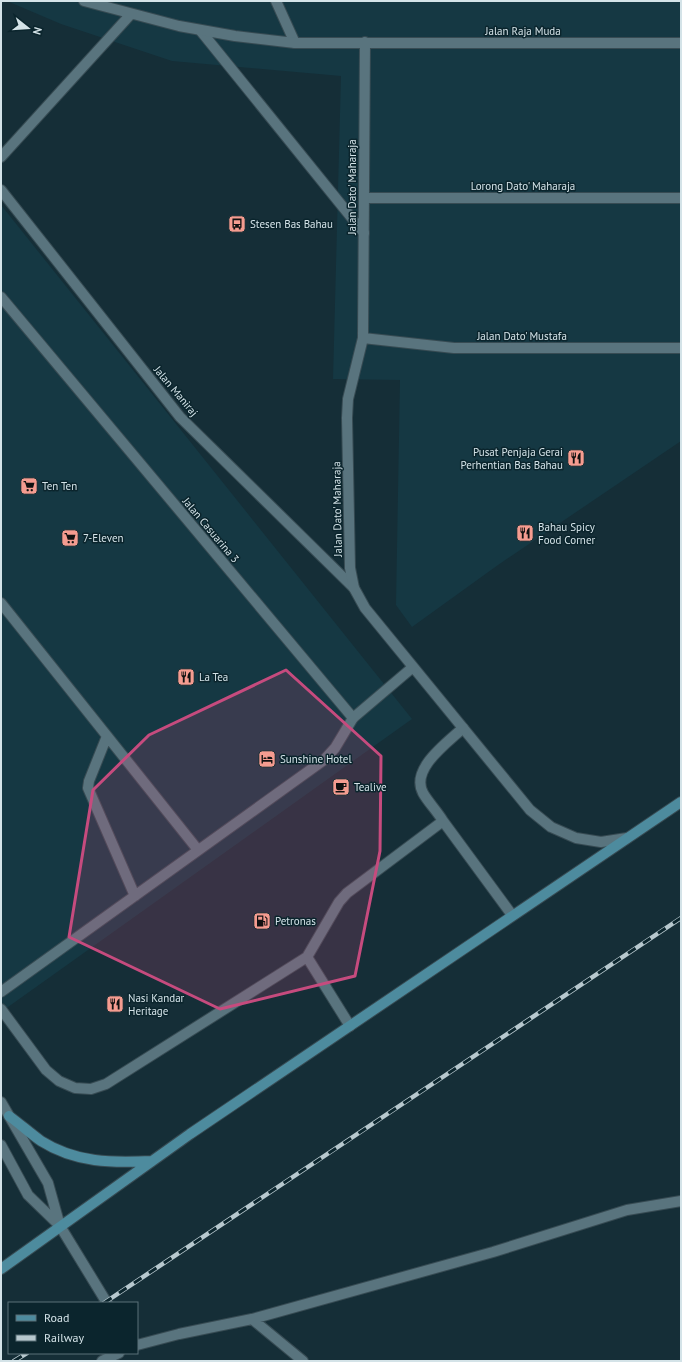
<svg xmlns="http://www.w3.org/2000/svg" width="682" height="1362" viewBox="0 0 682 1362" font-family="'PT Sans',sans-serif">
	<rect width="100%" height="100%" fill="#152e37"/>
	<path fill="#153843" d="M 7,1 L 681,1 L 681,441 L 498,565 L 412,627 L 396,605 L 400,380 L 333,379 L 341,76 L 172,61 L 61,24 Z
		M 1,205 L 412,719 L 1,1012 Z"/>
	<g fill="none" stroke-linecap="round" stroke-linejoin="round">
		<defs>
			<path id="lane" d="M 276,1 L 295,43
				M 200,30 L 364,233
				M 1,190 L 180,417 L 354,588
				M 364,198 L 681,198
				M 1,603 L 198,850
				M 107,736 L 89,781 L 88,788 L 135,896
				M 443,821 L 512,915
				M 307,957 L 350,1026
				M 1,992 L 324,760 L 335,748 L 353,718
				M 1,1009 L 46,1070 L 59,1081 L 75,1088 L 91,1089 L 106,1084 L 307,957 L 339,902 L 347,893 L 443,821 C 437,811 428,802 423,793 C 410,769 447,743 463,728"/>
			<path id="street" d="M 84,1 L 179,26 L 235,36 L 295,43 L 681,43
				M 365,42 L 363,338 L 348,399 L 347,418 L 350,568 L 354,588 L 365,608 L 530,810 L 551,827 L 576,838 L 601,842 L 627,838
				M 1,157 L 131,14
				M 1,297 L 353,718 L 413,667
				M 363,338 L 454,348 L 681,348
				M 1,1102 L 48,1183 L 60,1226
				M 1,1145 L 28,1195 L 60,1226 L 107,1303
				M 252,1319 L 303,1361
				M 137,1345 L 179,1334 L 252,1319 L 493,1252 L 627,1210 L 681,1201
				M 102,1361 L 119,1353"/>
			<path id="secondary" d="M 9,1116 C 20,1124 30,1133 41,1141 C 76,1163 112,1163 152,1161
				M 1,1269 L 190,1134 L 681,802"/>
		</defs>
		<use href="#lane" stroke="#374b53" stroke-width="12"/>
		<use href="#street" stroke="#374b53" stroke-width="12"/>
		<use href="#secondary" stroke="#374b53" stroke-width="12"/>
		<use href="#lane" stroke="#59747e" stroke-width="10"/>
		<use href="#street" stroke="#59747e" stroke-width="10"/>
		<use href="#secondary" stroke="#4d8b9e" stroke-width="10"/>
		<defs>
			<path id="rail" d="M 104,1303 L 681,918
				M 14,1361 L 27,1353"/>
		</defs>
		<use href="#rail" stroke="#b7c8ce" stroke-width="4.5"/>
		<use href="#rail" stroke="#0b252d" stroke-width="3" stroke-dasharray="9" stroke-linecap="butt"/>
	</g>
	<path fill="#c64b7e" fill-opacity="0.2" stroke="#c64b7e" stroke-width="3" stroke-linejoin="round" d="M 286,670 L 381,756 L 380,851 L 355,976 L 220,1009 L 69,937 L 93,790 L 149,735 Z"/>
	<defs>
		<symbol id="bus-square" viewBox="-11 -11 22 22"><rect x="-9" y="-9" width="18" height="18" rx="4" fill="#f59c90" stroke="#0b252d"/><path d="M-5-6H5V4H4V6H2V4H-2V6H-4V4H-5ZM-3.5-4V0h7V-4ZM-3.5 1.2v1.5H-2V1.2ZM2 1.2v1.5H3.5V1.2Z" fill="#111"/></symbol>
		<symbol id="restaurant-square" viewBox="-11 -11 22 22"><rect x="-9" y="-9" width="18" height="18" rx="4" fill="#f59c90" stroke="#0b252d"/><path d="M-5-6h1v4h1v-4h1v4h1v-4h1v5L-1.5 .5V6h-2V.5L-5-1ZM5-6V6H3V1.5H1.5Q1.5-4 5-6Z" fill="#111"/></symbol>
		<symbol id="supermarket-square" viewBox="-11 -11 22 22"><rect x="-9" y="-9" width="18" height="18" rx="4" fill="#f59c90" stroke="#0b252d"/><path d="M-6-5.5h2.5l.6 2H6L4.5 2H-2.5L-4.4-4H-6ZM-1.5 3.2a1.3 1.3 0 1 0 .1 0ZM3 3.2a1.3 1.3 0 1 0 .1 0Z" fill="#111"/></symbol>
		<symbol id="hotel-square" viewBox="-11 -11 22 22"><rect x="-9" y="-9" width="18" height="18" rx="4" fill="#f59c90" stroke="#0b252d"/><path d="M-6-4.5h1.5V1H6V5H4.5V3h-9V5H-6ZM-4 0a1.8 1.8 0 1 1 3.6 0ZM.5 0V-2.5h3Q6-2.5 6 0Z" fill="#111"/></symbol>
		<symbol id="cafe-square" viewBox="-11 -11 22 22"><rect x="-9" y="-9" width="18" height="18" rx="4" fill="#f59c90" stroke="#0b252d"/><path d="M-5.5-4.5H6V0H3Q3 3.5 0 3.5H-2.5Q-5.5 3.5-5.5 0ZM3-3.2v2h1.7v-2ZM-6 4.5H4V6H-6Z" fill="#111"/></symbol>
		<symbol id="fuel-square" viewBox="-11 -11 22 22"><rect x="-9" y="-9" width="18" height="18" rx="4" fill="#f59c90" stroke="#0b252d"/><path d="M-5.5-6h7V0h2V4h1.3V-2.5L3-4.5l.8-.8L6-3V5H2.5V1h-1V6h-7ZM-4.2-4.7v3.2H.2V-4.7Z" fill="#111"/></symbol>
	</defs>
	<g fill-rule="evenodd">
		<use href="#bus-square" x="227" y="214" width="20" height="20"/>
		<use href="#restaurant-square" x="566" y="448" width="20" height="20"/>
		<use href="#supermarket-square" x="19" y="476" width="20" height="20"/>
		<use href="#restaurant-square" x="515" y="523" width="20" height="20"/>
		<use href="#supermarket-square" x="60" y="528" width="20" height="20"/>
		<use href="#restaurant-square" x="176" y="667" width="20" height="20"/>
		<use href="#hotel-square" x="257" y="749" width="20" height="20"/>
		<use href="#cafe-square" x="331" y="777" width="20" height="20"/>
		<use href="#fuel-square" x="252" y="911" width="20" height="20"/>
		<use href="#restaurant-square" x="105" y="994" width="20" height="20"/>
	</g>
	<g text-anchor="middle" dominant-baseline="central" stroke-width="3" stroke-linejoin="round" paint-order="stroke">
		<g font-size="11" fill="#d4e3e8" stroke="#0b252d">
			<text x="523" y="31">Jalan Raja Muda</text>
			<text x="523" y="186">Lorong Dato' Maharaja</text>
			<text transform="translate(352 187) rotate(-90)">Jalan Dato' Maharaja</text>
			<text x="522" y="336">Jalan Dato' Mustafa</text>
			<text transform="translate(176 391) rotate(50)">Jalan Maniraj</text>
			<text transform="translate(337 509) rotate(-91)">Jalan Dato' Maharaja</text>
			<text transform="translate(211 530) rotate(50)">Jalan Casuarina 3</text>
		</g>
		<g font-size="11" fill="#d4e3e8" stroke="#0b252d" text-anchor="start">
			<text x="250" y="224">Stesen Bas Bahau</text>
			<text x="563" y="452" text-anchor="end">Pusat Penjaja Gerai<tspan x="563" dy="13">Perhentian Bas Bahau</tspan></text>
			<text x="42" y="486">Ten Ten</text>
			<text x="538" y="527">Bahau Spicy<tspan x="538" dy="13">Food Corner</tspan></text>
			<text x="83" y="538">7-Eleven</text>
			<text x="199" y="677">La Tea</text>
			<text x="280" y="759">Sunshine Hotel</text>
			<text x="354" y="787">Tealive</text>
			<text x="275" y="921">Petronas</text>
			<text x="128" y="998">Nasi Kandar<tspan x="128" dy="13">Heritage</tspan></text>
		</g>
	</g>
	<rect width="682" height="1362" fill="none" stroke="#d4e3e8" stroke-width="4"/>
	<rect x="8" y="1302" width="130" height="52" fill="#0b252d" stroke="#5b7178"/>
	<rect x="16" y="1315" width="20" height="6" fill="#4d8b9e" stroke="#5b7178"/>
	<text x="44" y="1322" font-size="12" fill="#d4e3e8">Road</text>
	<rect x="16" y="1335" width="20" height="6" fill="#b7c8ce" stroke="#5b7178"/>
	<text x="44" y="1342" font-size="12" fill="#d4e3e8">Railway</text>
	<g transform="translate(28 28) rotate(107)" stroke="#0b252d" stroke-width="3" paint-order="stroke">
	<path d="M0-3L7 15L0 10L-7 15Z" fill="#d4e3e8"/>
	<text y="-6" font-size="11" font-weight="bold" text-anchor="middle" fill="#d4e3e8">N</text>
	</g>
</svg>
